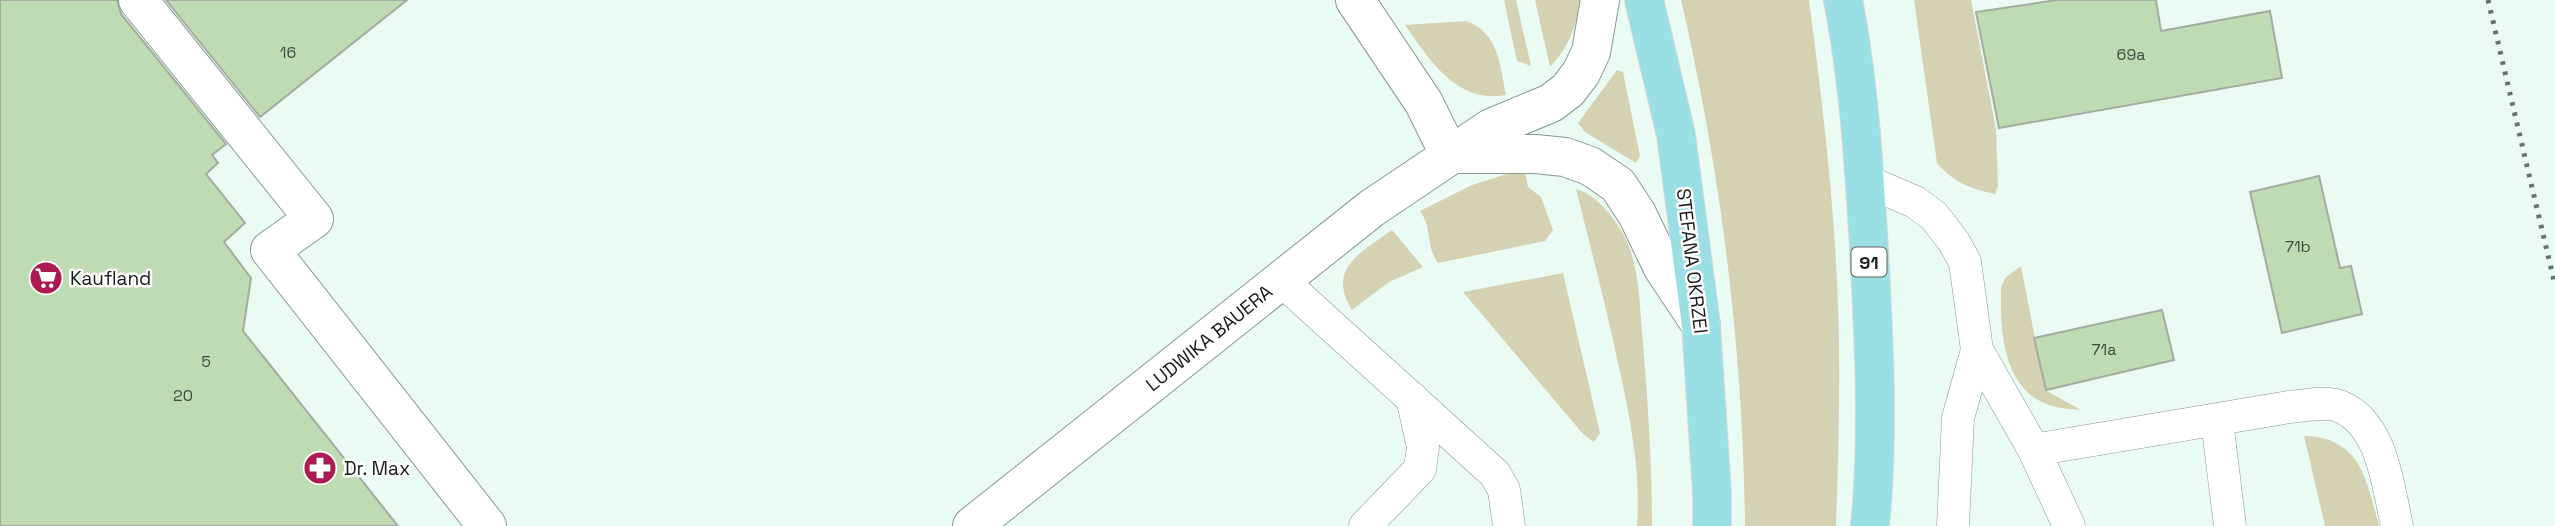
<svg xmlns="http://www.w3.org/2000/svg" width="2555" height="526" viewBox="0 0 2555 526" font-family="'Space Grotesk',sans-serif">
	<rect width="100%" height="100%" fill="#e9fbf3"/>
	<path fill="#d4d2b3" d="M 1504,0 L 1516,0 L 1531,66 L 1517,61 Z
		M 1535,0 L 1581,0 C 1576,27 1569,47 1550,67 Z
		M 1681,0 L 1809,0 C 1824,113 1837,226 1839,340 C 1840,402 1838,464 1836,526 L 1745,526 C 1743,349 1721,172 1681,0 Z
		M 1914,0 L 1971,0 L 1996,129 L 1998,186 L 1995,194 C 1971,189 1953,182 1937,163 Z
		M 1466,21 C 1499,32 1500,66 1506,95 C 1456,104 1430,60 1405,25 Z
		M 1617,70 L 1623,72 L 1640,156 L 1636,163 L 1585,132 L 1578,123 Z
		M 1510,173 L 1525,173 L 1528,187 L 1541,197 L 1553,230 L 1545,241 L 1438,263 C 1425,244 1433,229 1420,211 L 1472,185 Z
		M 1576,189 C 1601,196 1623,228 1631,252 C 1640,280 1640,314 1643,343 C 1648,404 1652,465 1652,526 L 1637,526 C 1641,474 1631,423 1620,372 C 1607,310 1591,249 1576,189 Z
		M 1392,230 L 1423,267 L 1389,282 L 1352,310 C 1326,268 1362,252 1392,230 Z
		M 2021,266 L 2045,390 L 2081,410 C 2068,409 2056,408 2044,403 C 2002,385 2000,327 2001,288 L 2005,278 Z
		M 1563,273 L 1600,433 L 1594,442 L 1583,434 L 1463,292 Z
		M 2304,436 C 2361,437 2367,481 2379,526 L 2325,526 Z"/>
	<path fill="#bfdbb4" stroke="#a3ac9f" stroke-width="2" d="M 0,0 L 117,0 L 121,14 L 226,144 L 212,155 L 218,163 L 206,174 L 245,223 L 224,242 L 251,278 L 243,331 L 398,526 L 0,526 Z
		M 166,0 L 407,0 L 260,117 Z
		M 2057,0 L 2156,0 L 2161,31 L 2270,11 L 2282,78 L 1999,128 L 1976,12 Z
		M 2319,176 L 2340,268 L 2351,266 L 2362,314 L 2282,333 L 2250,192 Z
		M 2162,310 L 2174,360 L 2046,390 L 2034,338 Z"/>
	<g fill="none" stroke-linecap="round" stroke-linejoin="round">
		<defs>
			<path id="lane" d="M 1864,180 L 1915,202 L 1934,216 L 1954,242 L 1965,262 L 1977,350 L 2034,450 L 2289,407 C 2304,406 2324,401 2339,406 C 2383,423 2388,487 2397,526
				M 1281,280 L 1495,474 L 1504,490 L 1509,526
				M 2217,421 L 2230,526
				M 2034,450 L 2069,526
				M 1365,526 L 1420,469 L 1423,447 L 1412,398
				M 1953,526 L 1958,418 L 1977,350"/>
			<path id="street" d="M 138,0 L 314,219 L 270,250 L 487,526
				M 1355,0 L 1424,103 L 1449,154
				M 1449,154 L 1535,154 L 1565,157 L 1590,166 L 1618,185 L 1637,214 L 1663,268 L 1701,325
				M 972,526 L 1372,208 L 1491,128 L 1551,103 L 1568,90 L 1581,73 L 1591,52 L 1600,0"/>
			<path id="primary" d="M 1644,0 L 1676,135 L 1701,325 L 1712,493 L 1712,526
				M 1843,0 C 1859,82 1864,166 1869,249 C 1874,341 1879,434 1870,526"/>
		</defs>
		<use href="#lane" stroke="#889992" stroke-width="33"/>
		<use href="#street" stroke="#889992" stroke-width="40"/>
		<use href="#primary" stroke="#dadbda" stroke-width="40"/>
		<use href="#lane" stroke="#fff" stroke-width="32"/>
		<use href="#street" stroke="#fff" stroke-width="38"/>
		<use href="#primary" stroke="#9adfe4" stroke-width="38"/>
		<path stroke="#65706b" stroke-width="5" stroke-dasharray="3.5 7" stroke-linecap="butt" d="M 2488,0 L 2555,285"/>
	</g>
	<defs>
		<symbol id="supermarket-disc" viewBox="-11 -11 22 22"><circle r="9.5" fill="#ac1a51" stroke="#fff"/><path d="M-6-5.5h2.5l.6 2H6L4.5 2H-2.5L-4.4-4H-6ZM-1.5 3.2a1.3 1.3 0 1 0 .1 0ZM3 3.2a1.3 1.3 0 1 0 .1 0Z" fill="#fff"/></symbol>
		<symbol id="pharmacy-disc" viewBox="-11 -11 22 22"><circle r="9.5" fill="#ac1a51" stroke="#fff"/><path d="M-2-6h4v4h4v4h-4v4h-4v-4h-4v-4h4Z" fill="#fff"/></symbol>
	</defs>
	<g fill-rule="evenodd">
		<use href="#supermarket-disc" x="27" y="259" width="38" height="38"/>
		<use href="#pharmacy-disc" x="301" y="449" width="38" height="38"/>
	</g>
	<g text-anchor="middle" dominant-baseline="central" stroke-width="5" stroke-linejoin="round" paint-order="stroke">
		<g font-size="16" fill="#404c40">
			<text x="288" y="52">16</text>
			<text x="2131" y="54">69a</text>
			<text x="2298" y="246">71b</text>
			<text x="2104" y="349">71a</text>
			<text x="206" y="361">5</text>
			<text x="183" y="395">20</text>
		</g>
		<rect fill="#fff" stroke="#5c605f" stroke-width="2" x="1851.5" y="247.5" width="35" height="29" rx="5"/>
		<g font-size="18" font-weight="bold" fill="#161c1a">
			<text x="1869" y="262">91</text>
		</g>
		<g font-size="19" fill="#161c1a" stroke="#fff">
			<text transform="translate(1692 261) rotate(83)">STEFANA OKRZEI</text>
			<text transform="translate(1209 338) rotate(-39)">LUDWIKA BAUERA</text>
		</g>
		<g font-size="19" fill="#161c1a" stroke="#fff" text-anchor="start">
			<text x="70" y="278">Kaufland</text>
			<text x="344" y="468">Dr. Max</text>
		</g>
	</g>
</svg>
